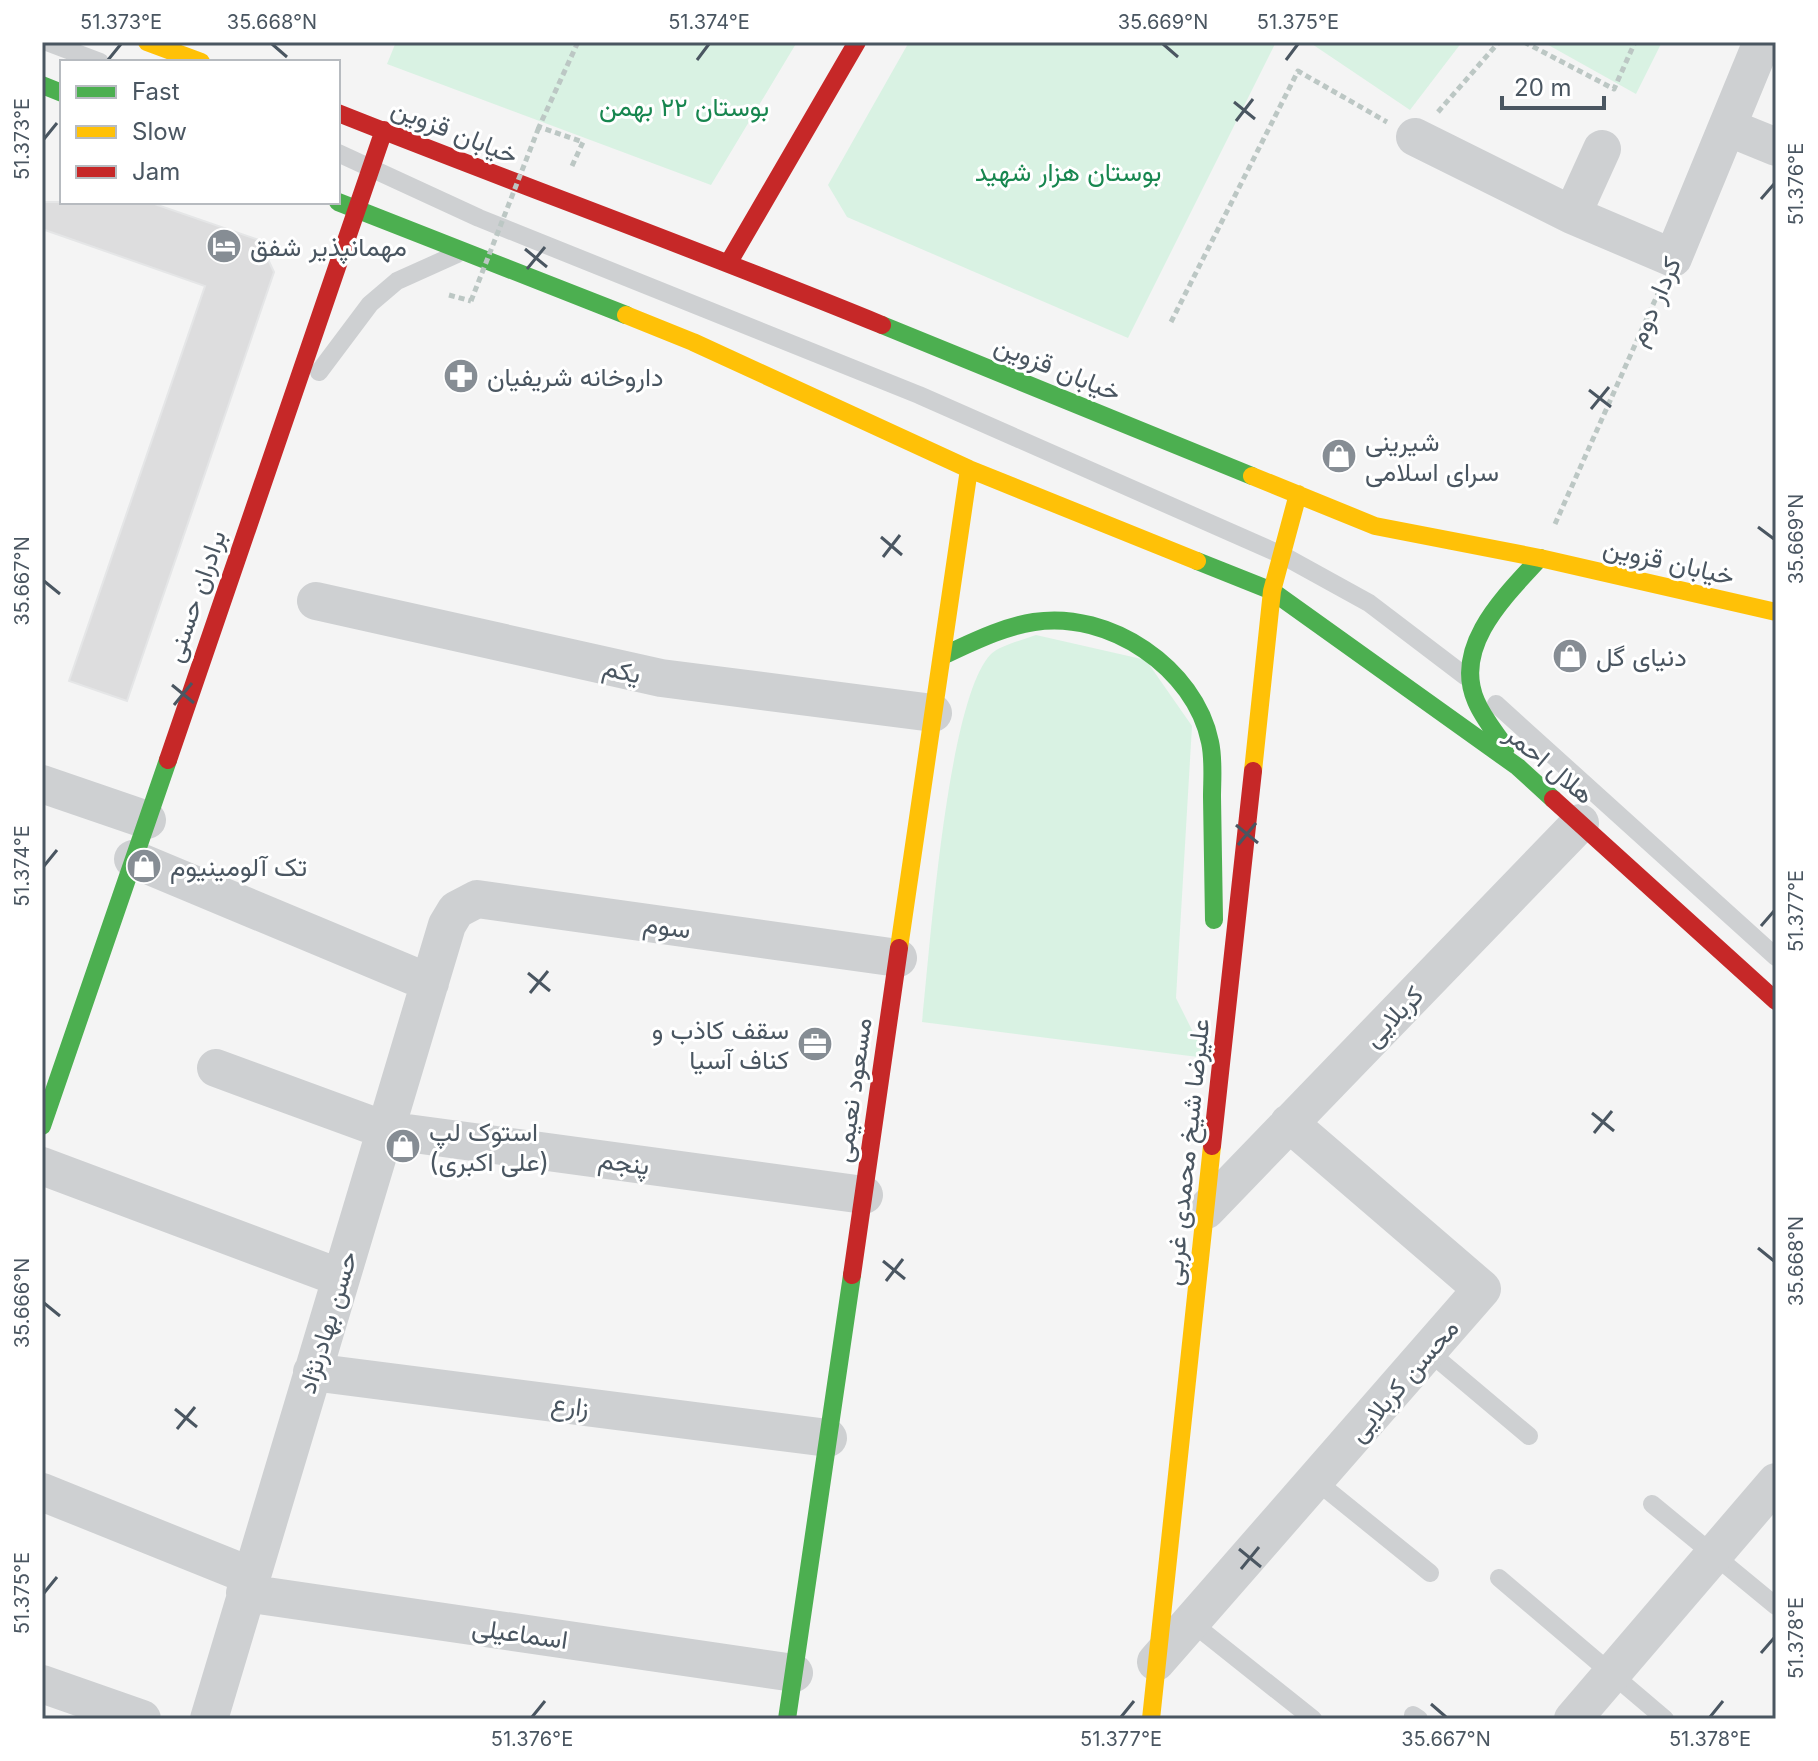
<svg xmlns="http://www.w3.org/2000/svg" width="1818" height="1761" viewBox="0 0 1818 1761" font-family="Inter,Vazirmatn,sans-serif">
	<rect width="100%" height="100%" fill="#f4f4f4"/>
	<path fill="#d9f2e3" d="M 396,42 L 797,42 L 711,185 L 387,64 Z
		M 909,42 L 1276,42 L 1128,338 L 847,217 L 828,185 Z
		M 1309,42 L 1462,42 L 1410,110 Z
		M 1543,42 L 1662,42 L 1636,94 Z
		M 1036,635 L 1146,660 L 1192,726 L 1176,998 L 1206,1058 L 922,1022 C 930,950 947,699 991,654 C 1001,645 1023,640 1036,635 Z"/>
	<path fill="#ddddde" stroke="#e5e6e7" stroke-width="2" d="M 42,202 L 149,202 L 259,240 L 274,272 L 127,701 L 69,681 L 205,286 L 42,229 Z"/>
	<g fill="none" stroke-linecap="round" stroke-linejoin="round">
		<path stroke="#bcc7c4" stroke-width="5" stroke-dasharray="6 4" stroke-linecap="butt" d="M 1524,42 L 1614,89 L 1635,42
			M 1438,112 L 1499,42
			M 572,166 L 583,142 L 539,127 L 578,42
			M 449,295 L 471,301
			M 1171,322 L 1298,71 L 1387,122
			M 1555,524 L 1660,289"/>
		<path stroke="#ced0d2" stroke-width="18" d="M 47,42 L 100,62
			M 338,153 L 479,218 L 919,395 L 1282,555 L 1369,603 L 1465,676
			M 319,372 L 370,304 L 397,281 L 457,254
			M 1496,704 L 1776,957
			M 1428,1351 L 1529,1436
			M 1315,1480 L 1430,1573
			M 1652,1504 L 1776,1606
			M 1499,1578 L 1665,1719
			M 1191,1622 L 1313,1719
			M 1413,1715 L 1419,1719"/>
		<path stroke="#ced0d2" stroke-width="38" d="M 1727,127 L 1776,147
			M 1415,137 L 1572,215 L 1673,258 L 1762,42
			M 1572,215 L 1602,149
			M 316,601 L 661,678 L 933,713
			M 42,784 L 147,820
			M 133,859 L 430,983
			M 216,1068 L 385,1130 L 864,1195
			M 42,1166 L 341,1278
			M 1206,1210 L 1580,823
			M 312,1372 L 828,1438
			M 42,1492 L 251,1576
			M 245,1593 L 794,1673
			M 1156,1662 L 1482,1289 L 1289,1123
			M 42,1684 L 142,1719
			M 209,1719 L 447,925 L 456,910 L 477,899 L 898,958
			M 1573,1719 L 1776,1482"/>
		<path stroke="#4caf50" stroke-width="18" d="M 42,85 L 62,93
			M 338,202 L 626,315
			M 882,325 L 1252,476
			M 1197,561 L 1272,591 L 1518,767 L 1553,799
			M 942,656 C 971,643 1002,627 1034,622 C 1109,610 1195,668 1210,742 C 1214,760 1212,780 1212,797 C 1213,838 1213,879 1214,920
			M 1506,748 C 1496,733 1483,718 1476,701 C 1452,646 1506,595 1540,558
			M 42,1126 L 168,760
			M 787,1719 L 852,1275"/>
		<path stroke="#ffc107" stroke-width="18" d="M 147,42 L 201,62
			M 626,315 L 693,342 L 969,469 L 1197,561
			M 1252,476 L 1375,526 L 1540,558 L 1776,612
			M 1253,771 L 1272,591 L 1298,494
			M 899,948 L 969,469
			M 1151,1719 L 1212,1146"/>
		<path stroke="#c62828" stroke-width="18" d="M 338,113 C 519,185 702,251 882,325
			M 729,262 L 857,42
			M 168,760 L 384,130
			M 1553,799 L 1776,1001
			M 1212,1146 L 1253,771
			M 852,1275 L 899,948"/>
		<path stroke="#bcc7c4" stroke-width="5" stroke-dasharray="6 4" stroke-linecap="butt" d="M 471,301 L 539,127"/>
	</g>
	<path fill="none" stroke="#4a5661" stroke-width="3" d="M 272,44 L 287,57M 1163,44 L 1178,57M 108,60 L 121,44M 697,60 L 709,44M 1286,60 L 1298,44M 1234,102 L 1255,119M 1236,121 L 1253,99M 44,139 L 57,123M 1761,199 L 1774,184M 525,249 L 547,267M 527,269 L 545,247M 1589,390 L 1611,407M 1591,409 L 1609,387M 1758,527 L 1774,539M 881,537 L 902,555M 883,557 L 900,535M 44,581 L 60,594M 172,685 L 194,703M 174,705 L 192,683M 1236,825 L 1258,843M 1238,845 L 1256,823M 44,866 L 57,850M 1761,926 L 1774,911M 528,973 L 550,991M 530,993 L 548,971M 1592,1113 L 1614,1131M 1594,1133 L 1612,1111M 1758,1248 L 1774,1261M 883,1261 L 905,1279M 886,1281 L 903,1259M 44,1303 L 60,1316M 175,1409 L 197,1427M 177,1429 L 195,1407M 1239,1549 L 1261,1567M 1241,1569 L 1259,1547M 44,1593 L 57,1577M 1761,1653 L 1774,1638M 1431,1704 L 1446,1717M 532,1717 L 545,1701M 1121,1717 L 1134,1701M 1710,1717 L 1723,1701"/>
	<defs>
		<symbol id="hotel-disc" viewBox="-11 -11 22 22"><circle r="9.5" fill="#868d94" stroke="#fff"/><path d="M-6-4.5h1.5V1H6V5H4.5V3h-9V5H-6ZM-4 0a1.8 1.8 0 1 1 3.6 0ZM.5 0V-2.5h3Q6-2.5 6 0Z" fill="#fff"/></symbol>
		<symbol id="pharmacy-disc" viewBox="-11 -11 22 22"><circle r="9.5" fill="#868d94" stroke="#fff"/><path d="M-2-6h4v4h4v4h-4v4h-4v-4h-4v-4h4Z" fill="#fff"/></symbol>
		<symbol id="shop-disc" viewBox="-11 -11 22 22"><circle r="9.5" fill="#868d94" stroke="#fff"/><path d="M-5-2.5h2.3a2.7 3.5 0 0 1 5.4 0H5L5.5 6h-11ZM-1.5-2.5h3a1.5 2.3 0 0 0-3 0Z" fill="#fff"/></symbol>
		<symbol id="office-disc" viewBox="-11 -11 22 22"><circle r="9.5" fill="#868d94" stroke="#fff"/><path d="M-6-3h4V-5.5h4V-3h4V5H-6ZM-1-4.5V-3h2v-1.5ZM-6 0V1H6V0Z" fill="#fff"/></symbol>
	</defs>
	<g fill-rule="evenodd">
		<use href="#hotel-disc" x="204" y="226" width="40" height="40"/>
		<use href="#pharmacy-disc" x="441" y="356" width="40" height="40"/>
		<use href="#shop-disc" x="1319" y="436" width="40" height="40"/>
		<use href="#shop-disc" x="1550" y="636" width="40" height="40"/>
		<use href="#shop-disc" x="124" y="846" width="40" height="40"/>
		<use href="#office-disc" x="795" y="1024" width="40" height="40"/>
		<use href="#shop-disc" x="383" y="1126" width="40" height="40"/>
	</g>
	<g text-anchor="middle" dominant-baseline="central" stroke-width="6" stroke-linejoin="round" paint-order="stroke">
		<g font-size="26" fill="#17864f" stroke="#fff">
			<text x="684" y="106">بوستان ۲۲ بهمن</text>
			<text x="1068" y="171">بوستان هزار شهید</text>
		</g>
		<g font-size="26" fill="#4a5661" stroke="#fff">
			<text transform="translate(455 131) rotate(22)">خیابان قزوین</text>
			<text transform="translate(1654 301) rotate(-66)">کردار دوم</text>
			<text transform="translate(1058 368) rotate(22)">خیابان قزوین</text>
			<text transform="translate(1669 561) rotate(13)">خیابان قزوین</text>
			<text transform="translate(195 596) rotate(-71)">برادران حسنی</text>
			<text transform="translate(622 670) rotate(13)">یکم</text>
			<text transform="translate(1550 764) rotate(40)">هلال احمر</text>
			<text transform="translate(667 926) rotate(8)">سوم</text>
			<text transform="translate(1393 1016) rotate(-46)">کربلایی</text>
			<text transform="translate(852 1090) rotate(-82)">مسعود نعیمی</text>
			<text transform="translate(1186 1152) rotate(-84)">علیرضا شیخ محمدی غربی</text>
			<text transform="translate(624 1162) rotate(8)">پنجم</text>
			<text transform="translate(327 1322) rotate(-73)">حسن بهادرنژاد</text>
			<text transform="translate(1403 1380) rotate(-49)">محسن کربلایی</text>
			<text transform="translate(570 1405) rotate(7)">زارع</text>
			<text transform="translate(520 1633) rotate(8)">اسماعیلی</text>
		</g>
		<g font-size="26" fill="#4a5661" stroke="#fff" text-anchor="start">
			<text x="250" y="246">مهمانپذیر شفق</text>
			<text x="487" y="376">داروخانه شریفیان</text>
			<text x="1365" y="441">شیرینی<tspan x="1365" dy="30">سرای اسلامی</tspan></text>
			<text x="1596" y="656">دنیای گل</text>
			<text x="170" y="866">تک آلومینیوم</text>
			<text x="789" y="1029" text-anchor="end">سقف کاذب و<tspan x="789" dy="30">کناف آسیا</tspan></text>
			<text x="429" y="1131">استوک لپ<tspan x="429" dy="30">(علی اکبری)</tspan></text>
		</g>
	</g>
	<rect width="1818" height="1761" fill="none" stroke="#ffffff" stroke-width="88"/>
	<rect x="60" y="60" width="280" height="144" fill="#ffffff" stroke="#b7bbc0" stroke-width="2"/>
	<rect x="76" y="86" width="40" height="12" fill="#4caf50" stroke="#b7bbc0" stroke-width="2"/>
	<text x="132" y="100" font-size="24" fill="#4a5661">Fast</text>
	<rect x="76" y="126" width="40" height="12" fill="#ffc107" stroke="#b7bbc0" stroke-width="2"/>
	<text x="132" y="140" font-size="24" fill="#4a5661">Slow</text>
	<rect x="76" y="166" width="40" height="12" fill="#c62828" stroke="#b7bbc0" stroke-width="2"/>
	<text x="132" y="180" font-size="24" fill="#4a5661">Jam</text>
	<path d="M1502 96v12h102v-12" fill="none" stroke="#4a5661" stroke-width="4"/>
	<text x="1514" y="96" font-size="24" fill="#4a5661" stroke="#ffffff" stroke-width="6" paint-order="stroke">20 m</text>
	<rect x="44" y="44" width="1730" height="1673" fill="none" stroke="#4a5661" stroke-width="3"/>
	<g font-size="20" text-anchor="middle" fill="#4a5661">
		<text x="121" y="29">51.373°E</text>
		<text x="272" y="29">35.668°N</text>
		<text x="709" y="29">51.374°E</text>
		<text x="1163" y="29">35.669°N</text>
		<text x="1298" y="29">51.375°E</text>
		<text transform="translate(22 139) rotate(-90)" y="7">51.373°E</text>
		<text transform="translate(1796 184) rotate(-90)" y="7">51.376°E</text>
		<text transform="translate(1796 539) rotate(-90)" y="7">35.669°N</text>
		<text transform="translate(22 581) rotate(-90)" y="7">35.667°N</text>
		<text transform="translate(22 866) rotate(-90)" y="7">51.374°E</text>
		<text transform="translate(1796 911) rotate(-90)" y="7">51.377°E</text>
		<text transform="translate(1796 1261) rotate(-90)" y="7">35.668°N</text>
		<text transform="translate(22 1303) rotate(-90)" y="7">35.666°N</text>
		<text transform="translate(22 1593) rotate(-90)" y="7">51.375°E</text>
		<text transform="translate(1796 1638) rotate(-90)" y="7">51.378°E</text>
		<text x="532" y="1746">51.376°E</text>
		<text x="1121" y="1746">51.377°E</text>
		<text x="1446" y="1746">35.667°N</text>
		<text x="1710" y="1746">51.378°E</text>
	</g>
</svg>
